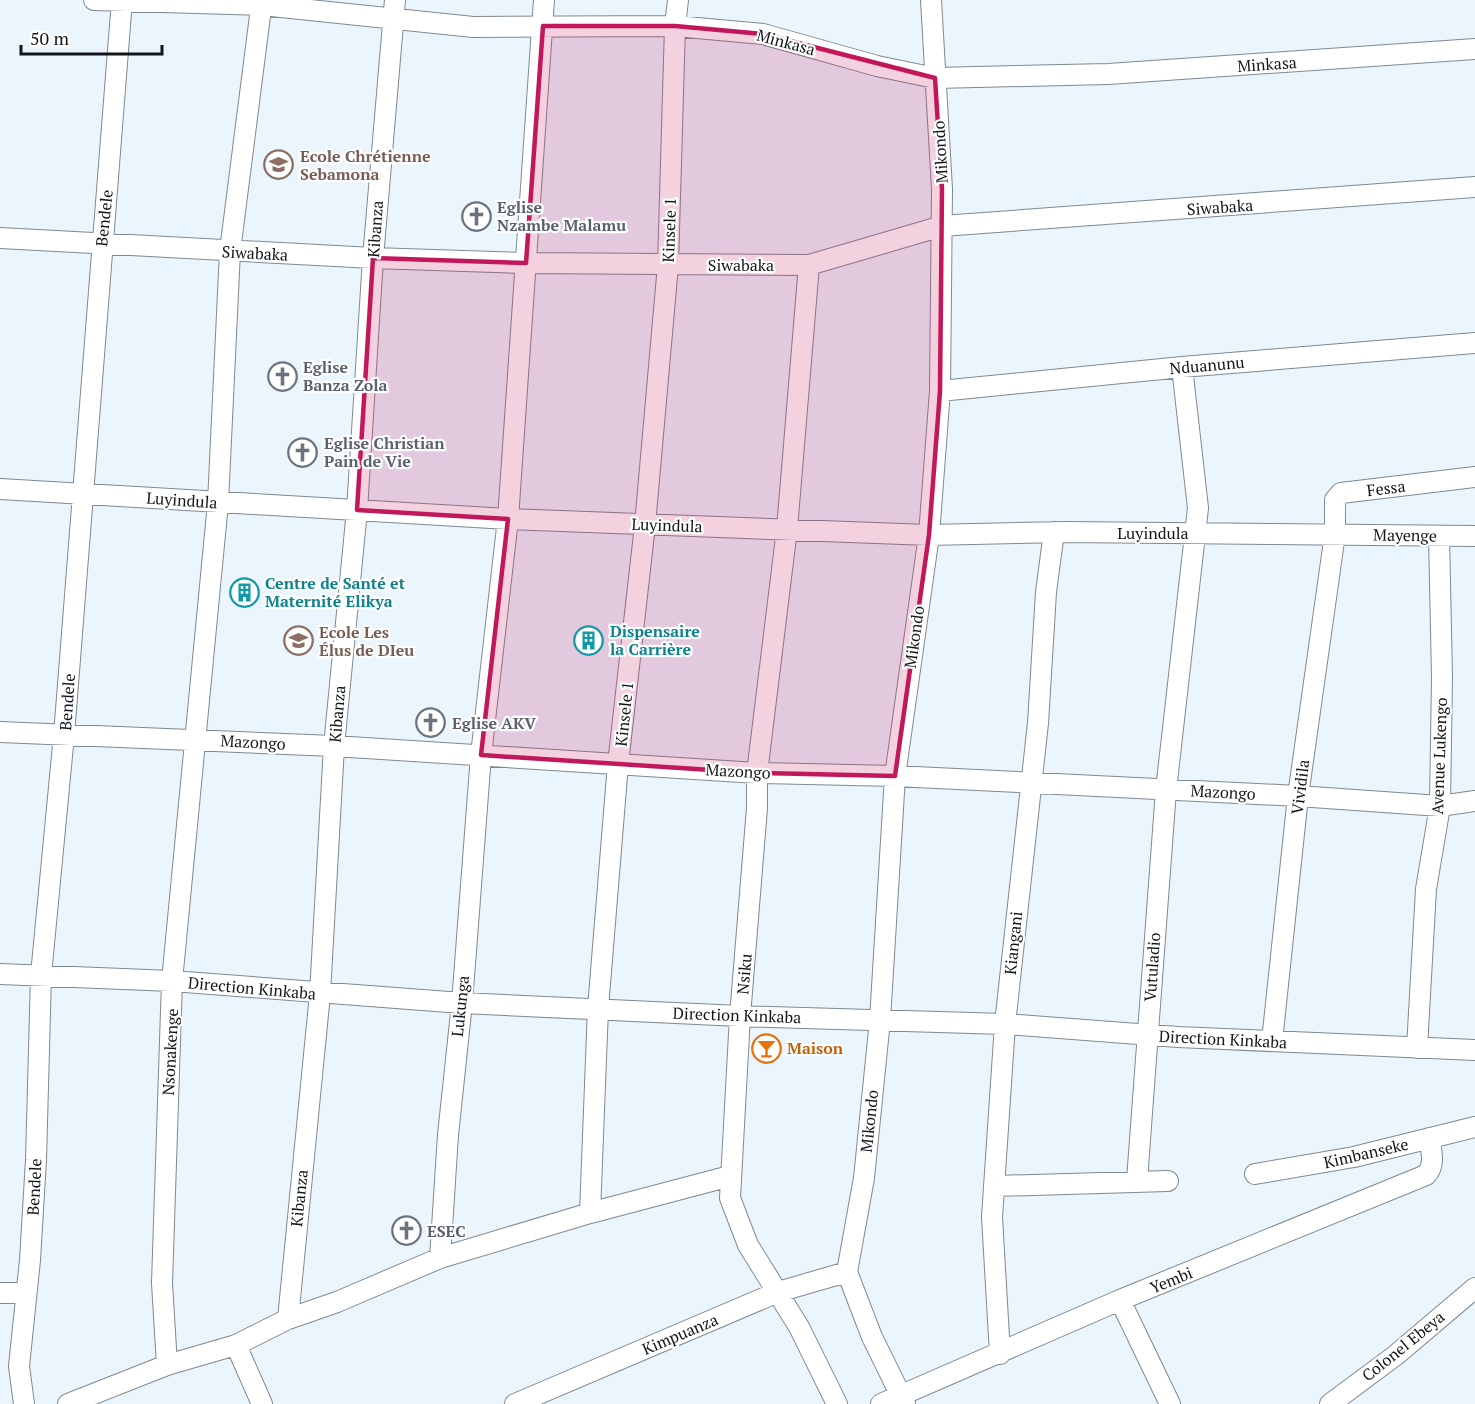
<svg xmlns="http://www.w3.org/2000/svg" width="1475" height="1404" viewBox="0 0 1475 1404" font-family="'PT Serif',serif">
	<rect width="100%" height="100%" fill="#eaf5fe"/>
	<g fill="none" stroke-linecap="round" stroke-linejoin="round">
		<defs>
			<path id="street" d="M 94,0 L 262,5 L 473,27 L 675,26 L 763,34 L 877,66 L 935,78 L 1108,74 L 1475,49
				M 0,238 L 373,258 L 526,263 L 809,265 L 942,226 L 1475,187
				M 809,265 L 787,529 L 757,773 L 757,808 L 740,1016 L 730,1198 L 748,1245 L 799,1327 L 837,1404
				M 940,391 L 1182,367 L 1475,343
				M 0,489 L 508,519 L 929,535 L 1065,532 L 1475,536
				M 0,732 L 334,746 L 757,773 L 895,776 L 1298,796 L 1440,806 L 1475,801
				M 0,974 L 172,981 L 462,1003 L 740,1016 L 1005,1024 L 1178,1037 L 1475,1050
				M 1272,1041 L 1298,796 L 1335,534 L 1335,500 L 1341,493 L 1475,477
				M 1417,1048 L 1426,889 L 1440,806 L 1442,677 L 1439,536
				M 1255,1174 L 1354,1157 L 1475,1127
				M 1137,1180 L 1166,790 L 1198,508 L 1182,367
				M 995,1186 L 1168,1181
				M 590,1213 L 598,1008 L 618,764 L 645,525 L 668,265 L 675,26 L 678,0
				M 440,1258 L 448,1135 L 462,1003 L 481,755 L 508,519 L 544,0
				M 847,1272 L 864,1178 L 880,1020 L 895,776 L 929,535 L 940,391 L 942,189 L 931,0
				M 847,1272 L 872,1337 L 905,1404
				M 0,1293 L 26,1293
				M 1120,1300 L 1170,1404
				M 288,1319 L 320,994 L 334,746 L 357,510 L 373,258 L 395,0
				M 236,1345 L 262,1404
				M 1000,1354 L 992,1217 L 1005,1024 L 1038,723 L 1046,592 L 1054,532
				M 167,1365 L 162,1283 L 172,981 L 218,503 L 230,251 L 262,0
				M 24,1404 L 19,1366 L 30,1260 L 36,1160 L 41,975 L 64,735 L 122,0
				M 68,1404 L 167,1365 L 236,1345 L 288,1319 L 337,1302 L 440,1258 L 590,1213 L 730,1176
				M 515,1404 L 778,1292 L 847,1272
				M 881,1404 L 1120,1300 L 1426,1175 C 1436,1165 1431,1150 1429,1138
				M 1330,1404 L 1396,1355 L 1475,1288"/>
		</defs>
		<use href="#street" stroke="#7f8991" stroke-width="22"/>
		<use href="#street" stroke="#fff" stroke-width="20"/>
	</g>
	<path fill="#c2185b" fill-opacity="0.2" stroke="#c2185b" stroke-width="4.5" stroke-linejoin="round" d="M 543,26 L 675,26 L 763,34 L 935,78 L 942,189 L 940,391 L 929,535 L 895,776 L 757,773 L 481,755 L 508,519 L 357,510 L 373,258 L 526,263 Z"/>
	<defs>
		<symbol id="school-ring" viewBox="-11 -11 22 22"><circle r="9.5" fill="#fff" stroke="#8d6e63" stroke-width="1.5"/><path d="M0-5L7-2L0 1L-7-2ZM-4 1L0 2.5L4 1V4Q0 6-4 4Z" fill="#8d6e63"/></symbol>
		<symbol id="church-ring" viewBox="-11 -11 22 22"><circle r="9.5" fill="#fff" stroke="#6b7280" stroke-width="1.5"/><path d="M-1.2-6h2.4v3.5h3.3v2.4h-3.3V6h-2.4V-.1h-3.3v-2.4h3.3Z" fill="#6b7280"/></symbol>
		<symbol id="building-ring" viewBox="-11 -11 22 22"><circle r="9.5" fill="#fff" stroke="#0f9aa8" stroke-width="1.5"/><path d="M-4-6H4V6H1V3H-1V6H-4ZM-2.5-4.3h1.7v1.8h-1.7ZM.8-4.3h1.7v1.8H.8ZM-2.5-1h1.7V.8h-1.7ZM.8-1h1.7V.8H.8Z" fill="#0f9aa8"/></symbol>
		<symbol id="bar-ring" viewBox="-11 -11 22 22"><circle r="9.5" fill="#fff" stroke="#e8710a" stroke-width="1.5"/><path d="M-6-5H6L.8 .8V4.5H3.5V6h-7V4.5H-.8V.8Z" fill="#e8710a"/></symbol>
	</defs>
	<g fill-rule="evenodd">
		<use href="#school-ring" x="262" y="148" width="33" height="33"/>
		<use href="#church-ring" x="460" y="200" width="33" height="33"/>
		<use href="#church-ring" x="266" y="360" width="33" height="33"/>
		<use href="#church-ring" x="286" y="436" width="33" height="33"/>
		<use href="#building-ring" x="228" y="576" width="33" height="33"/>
		<use href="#building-ring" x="572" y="624" width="33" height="33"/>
		<use href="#school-ring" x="282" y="624" width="33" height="33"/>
		<use href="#church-ring" x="414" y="706" width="33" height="33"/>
		<use href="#bar-ring" x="750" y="1032" width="33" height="33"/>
		<use href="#church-ring" x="390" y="1214" width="33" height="33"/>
	</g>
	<g text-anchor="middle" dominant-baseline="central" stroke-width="4.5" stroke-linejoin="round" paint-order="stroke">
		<g font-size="16" fill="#121618" stroke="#fff">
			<text transform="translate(786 42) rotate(15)">Minkasa</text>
			<text transform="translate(1267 64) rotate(-4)">Minkasa</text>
			<text transform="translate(940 152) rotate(-93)">Mikondo</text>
			<text transform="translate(1220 207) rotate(-4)">Siwabaka</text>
			<text transform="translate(104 218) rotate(-84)">Bendele</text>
			<text transform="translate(375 229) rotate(-86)">Kibanza</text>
			<text transform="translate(669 230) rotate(-88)">Kinsele 1</text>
			<text transform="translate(255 253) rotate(3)">Siwabaka</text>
			<text x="741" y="265">Siwabaka</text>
			<text transform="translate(1207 365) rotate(-5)">Nduanunu</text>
			<text transform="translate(1386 488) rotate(-7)">Fessa</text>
			<text transform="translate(182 500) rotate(4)">Luyindula</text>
			<text transform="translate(667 525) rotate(2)">Luyindula</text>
			<text x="1153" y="533">Luyindula</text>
			<text transform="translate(1405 535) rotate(1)">Mayenge</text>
			<text transform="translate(914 637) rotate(-82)">Mikondo</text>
			<text transform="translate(67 702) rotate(-86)">Bendele</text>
			<text transform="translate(337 714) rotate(-85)">Kibanza</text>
			<text transform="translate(624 714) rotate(-84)">Kinsele 1</text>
			<text transform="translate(253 742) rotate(3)">Mazongo</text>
			<text transform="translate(1439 756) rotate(-88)">Avenue Lukengo</text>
			<text transform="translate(738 771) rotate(3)">Mazongo</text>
			<text transform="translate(1300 787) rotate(-83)">Vividila</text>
			<text transform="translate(1223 792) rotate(3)">Mazongo</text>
			<text transform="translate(1013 943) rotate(-84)">Kiangani</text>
			<text transform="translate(1152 967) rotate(-86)">Vutuladio</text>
			<text transform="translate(744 974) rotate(-85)">Nsiku</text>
			<text transform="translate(252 988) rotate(5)">Direction Kinkaba</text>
			<text transform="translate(460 1006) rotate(-84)">Lukunga</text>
			<text transform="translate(737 1015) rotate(2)">Direction Kinkaba</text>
			<text transform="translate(1223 1039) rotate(3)">Direction Kinkaba</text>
			<text transform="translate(170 1052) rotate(-87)">Nsonakenge</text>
			<text transform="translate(869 1121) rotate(-84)">Mikondo</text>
			<text transform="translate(1366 1153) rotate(-13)">Kimbanseke</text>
			<text transform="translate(34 1187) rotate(-87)">Bendele</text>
			<text transform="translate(299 1198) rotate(-84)">Kibanza</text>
			<text transform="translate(1171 1280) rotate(-22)">Yembi</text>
			<text transform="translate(680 1334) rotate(-23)">Kimpuanza</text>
			<text transform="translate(1403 1346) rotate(-39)">Colonel Ebeya</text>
		</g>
		<g font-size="16" font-weight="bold" fill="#785e54" stroke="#fff" text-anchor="start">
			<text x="300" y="156">Ecole Chrétienne<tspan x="300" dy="18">Sebamona</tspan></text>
			<text x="319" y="632">Ecole Les<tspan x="319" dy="18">Élus de DIeu</tspan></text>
		</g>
		<g font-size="16" font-weight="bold" fill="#5b616d" stroke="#fff" text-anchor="start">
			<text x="497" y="207">Eglise<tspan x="497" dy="18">Nzambe Malamu</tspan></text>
			<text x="303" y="367">Eglise<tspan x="303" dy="18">Banza Zola</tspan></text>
			<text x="324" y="443">Eglise Christian<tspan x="324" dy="18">Pain de Vie</tspan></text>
			<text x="452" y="723">Eglise AKV</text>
			<text x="427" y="1231">ESEC</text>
		</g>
		<g font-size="16" font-weight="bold" fill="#0d838f" stroke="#fff" text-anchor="start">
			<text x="265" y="583">Centre de Santé et<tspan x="265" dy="18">Maternité Elikya</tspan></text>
			<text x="610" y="631">Dispensaire<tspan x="610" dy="18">la Carrière</tspan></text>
		</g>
		<g font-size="16" font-weight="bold" fill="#c56008" stroke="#fff" text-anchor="start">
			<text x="787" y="1048">Maison</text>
		</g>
	</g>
	<path d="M21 45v9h141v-9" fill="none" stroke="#121618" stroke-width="3"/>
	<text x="30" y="45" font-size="18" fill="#121618" stroke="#ffffff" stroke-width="4.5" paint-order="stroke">50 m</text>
</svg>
